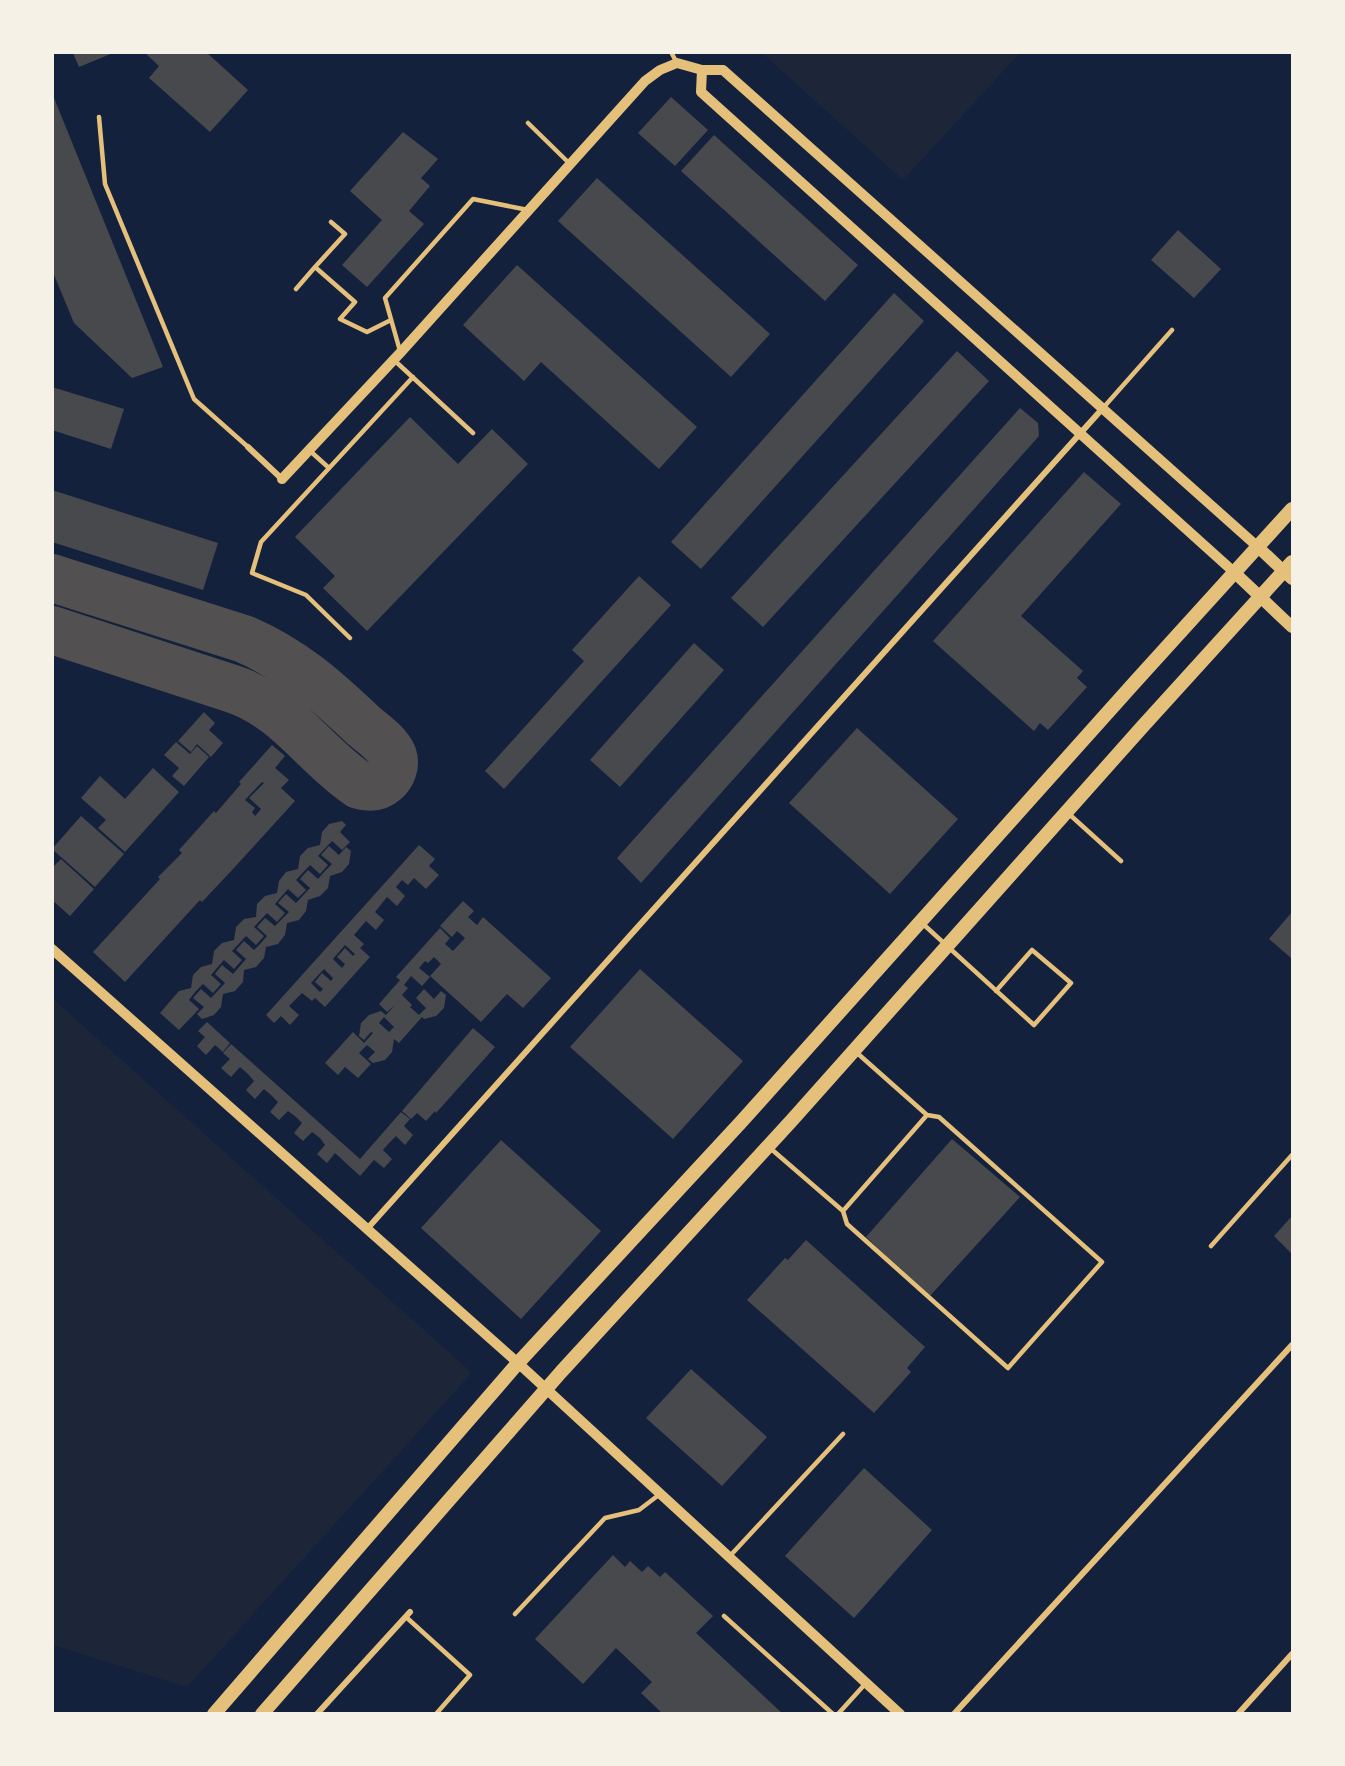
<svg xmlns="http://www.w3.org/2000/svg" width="1345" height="1766" viewBox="0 0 1345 1766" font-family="'Work Sans',sans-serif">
	<rect width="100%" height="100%" fill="#14213d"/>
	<path fill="#1d2539" d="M 762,53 L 1020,53 L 903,180 Z
		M 52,998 L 470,1371 L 469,1376 L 187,1687 L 53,1645 Z"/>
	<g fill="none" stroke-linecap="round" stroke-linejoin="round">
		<path stroke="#525050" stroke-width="48" d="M 52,578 L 244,639 C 293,660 326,690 364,726 C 374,734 388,744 393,756 C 396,765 392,775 385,781 C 377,788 369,788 359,785 C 313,754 289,708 233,689 L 52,630"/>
	</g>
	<path fill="#48494c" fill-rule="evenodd" d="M 144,52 L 206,52 L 248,90 L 210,132 L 149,78 L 159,66 Z
		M 73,53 L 113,53 L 79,67 Z
		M 52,93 L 163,367 L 132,378 L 74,323 L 52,270 Z
		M 671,97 L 708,130 L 675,166 L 638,133 Z
		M 403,132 L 438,159 L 421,178 L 430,186 L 409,211 L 424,224 L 367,287 L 342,265 L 382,220 L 350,191 Z
		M 714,135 L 858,265 L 825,301 L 681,171 Z
		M 597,178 L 770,334 L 731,377 L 558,221 Z
		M 1178,230 L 1221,269 L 1194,298 L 1151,260 Z
		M 517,265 L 697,427 L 659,469 L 541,362 L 524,381 L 463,325 Z
		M 894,293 L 924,321 L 701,569 L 671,542 Z
		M 957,351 L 989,381 L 763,627 L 731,598 Z
		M 52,387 L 124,409 L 111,449 L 52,430 Z
		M 1020,408 L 1038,423 L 1039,436 L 641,883 L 617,858 Z
		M 410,417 L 458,464 L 492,429 L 528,464 L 367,631 L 323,588 L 335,576 L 295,537 Z
		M 1084,472 L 1121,504 L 1021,616 L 1083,671 L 1077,678 L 1087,687 L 1048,730 L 1040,723 L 1034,731 L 933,641 Z
		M 52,490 L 218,543 L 203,590 L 52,542 Z
		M 639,576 L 671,605 L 504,789 L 485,771 L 584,661 L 572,650 Z
		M 694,643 L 724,670 L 620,787 L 590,760 Z
		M 204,712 L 215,723 L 209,730 L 223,743 L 211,757 L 197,744 L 191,752 L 178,741 Z
		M 857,728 L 958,819 L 890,894 L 789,803 Z
		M 176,742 L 190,754 L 197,746 L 209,757 L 184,786 L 172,776 L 179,768 L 164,755 Z
		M 272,745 L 285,756 L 275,768 L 289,780 L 281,788 L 295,801 L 233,869 L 202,902 L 200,900 L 125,982 L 93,952 L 160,879 L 158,877 L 182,853 L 179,850 L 214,811 L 216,813 L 241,784 L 239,782 ZM 262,782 L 264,783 L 249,798 L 261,809 L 255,816 L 252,812 L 255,808 L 245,800 Z
		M 153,768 L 179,792 L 125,852 L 98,828 L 106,820 L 81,798 L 100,776 L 125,799 Z
		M 81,816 L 124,854 L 95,887 L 52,849 Z
		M 342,821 L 346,825 L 340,832 L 350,842 L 342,850 L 332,841 L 318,856 L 328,865 L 320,874 L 310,865 L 296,880 L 306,890 L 298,898 L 288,889 L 275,904 L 285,913 L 277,922 L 267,913 L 254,927 L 264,936 L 256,945 L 246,936 L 232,951 L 242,960 L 234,969 L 224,960 L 211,975 L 221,984 L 213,993 L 203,984 L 195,992 L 189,1000 L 199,1009 L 179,1030 L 160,1013 L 179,991 L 191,988 L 193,975 L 201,967 L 212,964 L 214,951 L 222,943 L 234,940 L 236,927 L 244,919 L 256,917 L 257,904 L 265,896 L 277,893 L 279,881 L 286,872 L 298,869 L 300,856 L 308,848 L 320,845 L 322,832 L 329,824 Z
		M 419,845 L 435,859 L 429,866 L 439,875 L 426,889 L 414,878 L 408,885 L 402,880 L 396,887 L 405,896 L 397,906 L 387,897 L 375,912 L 384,920 L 376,930 L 366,921 L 354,935 L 364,944 L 360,948 L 370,957 L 325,1007 L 315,998 L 312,1001 L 302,993 L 289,1006 L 299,1015 L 290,1025 L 281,1016 L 274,1023 L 266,1015 ZM 345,945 L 355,954 L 353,956 L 345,948 L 337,957 L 345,964 L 342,968 L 333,959 ZM 324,969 L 333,978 L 331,981 L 322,973 L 315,982 L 323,989 L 320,992 L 311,983 Z
		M 329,846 L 339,855 L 346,847 L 351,851 L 349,864 L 342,872 L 330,876 L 328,888 L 320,896 L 308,900 L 306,911 L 299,920 L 287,923 L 285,935 L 278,944 L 266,947 L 264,958 L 256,967 L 244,970 L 243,982 L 235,991 L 223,994 L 221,1007 L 214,1015 L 202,1019 L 197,1014 L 204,1007 L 193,998 L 201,989 L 211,998 L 225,983 L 215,974 L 222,965 L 233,974 L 246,959 L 236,950 L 244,941 L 254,950 L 261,943 L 267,936 L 257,927 L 265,918 L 275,926 L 289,912 L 278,903 L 286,894 L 296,903 L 310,888 L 300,879 L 308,870 L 318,879 L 325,871 L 332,864 L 321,855 Z
		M 61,859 L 94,889 L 70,916 L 52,900 L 52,868 Z
		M 463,901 L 474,911 L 468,917 L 477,925 L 483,917 L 551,978 L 523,1008 L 507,994 L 481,1022 L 430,976 L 441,964 L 434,957 L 428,963 L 425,961 L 419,968 L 430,977 L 422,986 L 411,976 L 404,985 L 408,988 L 402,995 L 412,1005 L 410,1007 L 419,1015 L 426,1008 L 416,998 L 424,989 L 434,999 L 441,991 L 446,995 L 444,1008 L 436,1016 L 424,1019 L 422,1017 L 399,1043 L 394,1039 L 392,1052 L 385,1060 L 373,1063 L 368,1059 L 375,1052 L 367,1045 L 359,1053 L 371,1064 L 358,1078 L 345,1067 L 338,1075 L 325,1063 L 353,1032 L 364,1043 L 373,1033 L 371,1032 L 364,1040 L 359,1036 L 361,1023 L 369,1015 L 381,1011 L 386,1015 L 395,1005 L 387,1012 L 379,1004 L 400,980 L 396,977 L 440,928 L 450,938 L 445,944 L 453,951 L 465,938 L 457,931 L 452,937 L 440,926 ZM 384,1017 L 394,1027 L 389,1032 L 379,1023 Z
		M 1292,912 L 1292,956 L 1291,958 L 1269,939 Z
		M 640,969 L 743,1061 L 673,1139 L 570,1047 Z
		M 207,1022 L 230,1043 L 223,1052 L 215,1045 L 206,1055 L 197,1046 L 205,1037 L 198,1031 Z
		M 473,1028 L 495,1047 L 436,1113 L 435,1111 L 426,1121 L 417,1113 L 411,1119 L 402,1111 Z
		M 231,1044 L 360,1159 L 401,1112 L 410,1119 L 404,1126 L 413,1135 L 405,1145 L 396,1136 L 389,1143 L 383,1150 L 392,1159 L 384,1168 L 374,1160 L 360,1176 L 335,1153 L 327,1163 L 317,1154 L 325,1145 L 320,1138 L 312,1132 L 303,1141 L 294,1133 L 302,1123 L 296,1117 L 288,1111 L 279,1120 L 270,1112 L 278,1102 L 272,1096 L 264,1089 L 255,1099 L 246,1090 L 254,1081 L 248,1074 L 240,1067 L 231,1077 L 221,1068 L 230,1059 L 223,1053 Z
		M 952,1139 L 1020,1197 L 929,1297 L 866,1237 Z
		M 501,1140 L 601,1231 L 521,1319 L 421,1228 Z
		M 1292,1216 L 1292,1254 L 1274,1236 Z
		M 806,1240 L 925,1347 L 907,1368 L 911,1372 L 874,1413 L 747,1300 L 785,1258 L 788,1260 Z
		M 691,1369 L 767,1437 L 722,1486 L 646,1418 Z
		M 864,1468 L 932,1530 L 854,1618 L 785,1556 Z
		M 613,1555 L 625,1567 L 630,1561 L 642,1572 L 648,1566 L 660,1577 L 665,1572 L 713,1616 L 696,1633 L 783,1714 L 663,1714 L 641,1693 L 652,1682 L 616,1648 L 583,1684 L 535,1639 Z"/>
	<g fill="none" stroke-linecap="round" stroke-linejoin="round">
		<path stroke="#e5c07b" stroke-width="4.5" d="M 671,52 L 677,63
			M 99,117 L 105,184 L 194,399 L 248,447
			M 528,123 L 569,163
			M 315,267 L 345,234 L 331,222
			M 296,289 L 315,267 L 355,302 L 340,319 L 367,332 L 391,320
			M 400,351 L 385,298 L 473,199 L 528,210
			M 394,360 L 473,433
			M 1103,408 L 1172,330
			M 309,450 L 329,468
			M 350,638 L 306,595 L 252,573 L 261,542 L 413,377
			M 1069,814 L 1121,861
			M 923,924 L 1034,1025 L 1071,983 L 1032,950 L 996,991
			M 770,1148 L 843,1211 L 927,1115 L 856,1052
			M 843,1211 L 847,1224 L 1008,1368 L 1102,1262 L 939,1117 L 927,1115
			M 1211,1246 L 1292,1155
			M 729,1557 L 843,1434
			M 515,1614 L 605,1518 L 639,1510 L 660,1494
			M 724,1616 L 833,1714
			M 406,1617 L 470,1675 L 436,1714
			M 838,1714 L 866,1683"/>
		<path stroke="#e5c07b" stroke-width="6" d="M 248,447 L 282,479
			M 367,1229 L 1103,408
			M 317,1714 L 410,1612
			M 954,1714 L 1292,1345
			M 1238,1714 L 1292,1654"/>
		<path stroke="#e5c07b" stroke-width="10" d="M 702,70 L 701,92 L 1235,573
			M 282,479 L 401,352 L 645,81 L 660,70 L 677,63 L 702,70 L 723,70 L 1259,548
			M 52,949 L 518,1363 L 900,1714"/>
		<path stroke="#e5c07b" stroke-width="12" d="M 1259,548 L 1292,579
			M 1235,573 L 1292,627"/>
		<path stroke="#e5c07b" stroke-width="14" d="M 214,1714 L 518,1363 L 742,1121 L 1135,682 L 1292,509
			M 262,1714 L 561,1372 L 793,1119 L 1143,726 L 1292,562"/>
	</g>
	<rect width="1345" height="1766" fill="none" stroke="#f6f1e7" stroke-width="108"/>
</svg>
